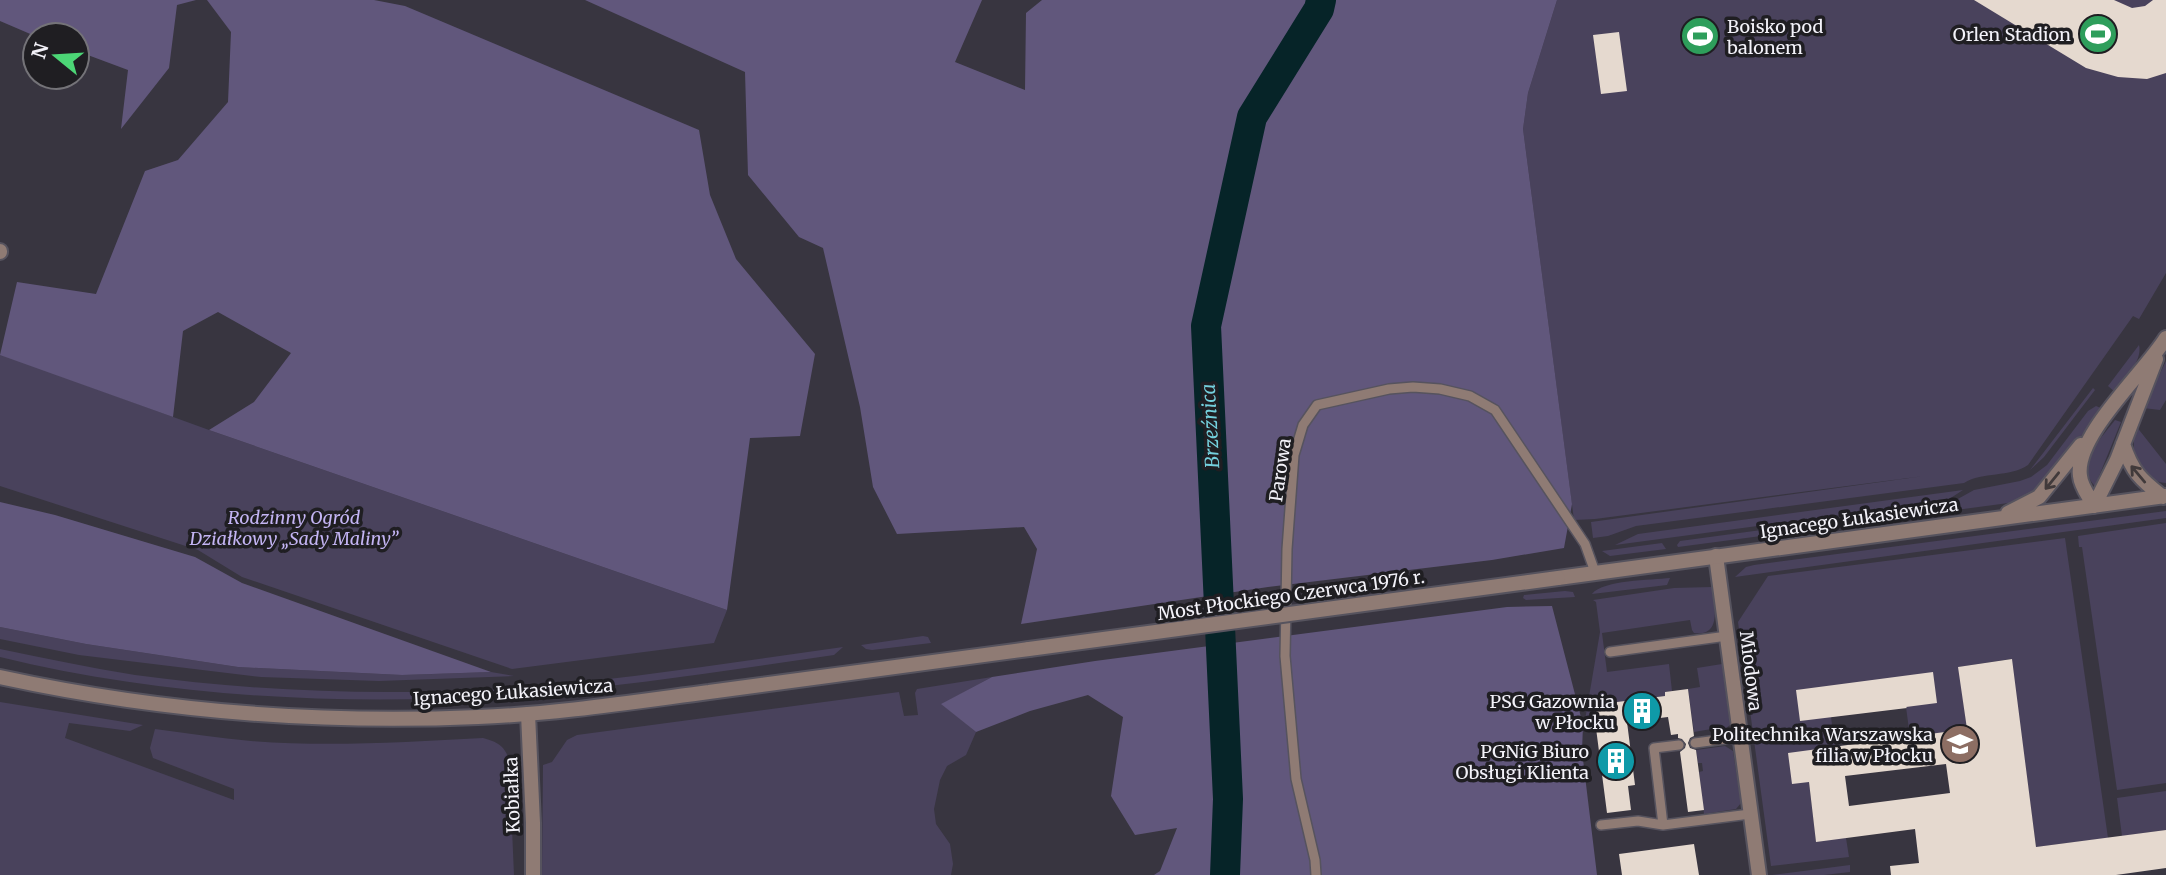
<svg xmlns="http://www.w3.org/2000/svg" width="2166" height="875" viewBox="0 0 2166 875" font-family="Merriweather,serif">
	<rect width="100%" height="100%" fill="#383540"/>
	<path fill="#49425c" d="M 1557,0 L 2166,0 L 2166,273 L 2139,319 L 2133,316 L 2028,465 C 2009,478 1983,471 1964,483 L 1636,526 L 1608,536 L 1593,538 L 1591,522 L 1924,476 L 1595,519 L 1574,520 L 1523,129 L 1528,93 Z
		M 2139,345 C 2143,361 2124,379 2115,392 L 2108,386 Z
		M 0,354 L 209,430 L 727,610 L 714,643 L 512,669 L 242,577 L 198,550 L 0,486 Z
		M 2166,361 L 2166,400 L 2160,410 L 2143,408 Z
		M 2093,388 L 2095,390 L 2044,457 L 2030,470 Z
		M 2096,406 L 2103,409 L 2042,484 L 2033,494 L 2016,502 L 1678,547 L 1677,545 L 1680,541 L 1947,505 L 1974,490 L 2020,481 L 2031,477 L 2047,465 L 2088,411 Z
		M 2115,420 L 2121,422 L 2095,486 C 2074,465 2102,437 2115,420 Z
		M 2136,426 L 2166,464 L 2166,483 C 2135,480 2130,451 2136,426 Z
		M 1963,490 L 1946,501 L 1615,545 L 1638,534 Z
		M 2166,511 L 2166,518 L 1735,577 L 1746,567 L 1754,565 Z
		M 2166,523 L 2166,783 L 2117,790 L 2082,547 L 2079,547 L 2078,536 Z
		M 2065,538 L 2108,838 L 2036,847 L 2011,659 L 1959,667 L 1967,729 L 1910,737 L 1906,707 L 1831,717 L 1835,747 L 1809,782 L 1816,841 L 1846,838 L 1849,857 L 1771,866 L 1738,622 L 1768,576 Z
		M 1662,543 L 1666,549 L 1610,556 L 1602,551 Z
		M 1670,578 L 1667,585 L 1592,594 C 1602,580 1652,580 1670,578 Z
		M 1712,587 C 1714,603 1723,637 1694,633 L 1692,630 L 1690,620 L 1602,633 L 1607,672 L 1669,664 L 1672,691 L 1665,692 L 1665,696 L 1612,703 L 1611,700 L 1603,701 L 1603,704 L 1590,706 L 1591,720 L 1583,732 L 1600,632 L 1596,602 L 1593,600 L 1674,588 Z
		M 1565,591 L 1573,592 L 1575,597 L 1526,600 L 1523,598 L 1524,595 Z
		M 0,627 L 86,644 L 238,667 L 402,675 L 491,672 L 514,676 L 379,681 L 261,677 L 79,655 L 0,639 Z
		M 923,636 L 928,637 L 931,643 L 872,650 L 866,649 L 861,645 Z
		M 843,647 L 834,655 C 731,670 629,686 525,694 C 354,707 167,698 0,657 L 0,649 C 45,658 90,668 135,675 C 254,691 375,696 495,689 C 612,682 727,663 843,647 Z
		M 1722,664 L 1730,725 L 1721,732 L 1717,728 L 1694,732 L 1688,689 L 1700,687 L 1697,668 Z
		M 992,677 L 942,704 L 976,732 L 966,755 L 947,766 L 940,780 L 934,809 L 936,824 L 950,844 L 953,864 L 951,875 L 542,875 L 543,765 L 552,762 L 567,740 L 577,735 L 899,692 L 904,716 L 918,715 L 915,693 L 917,689 Z
		M 0,702 L 143,725 L 130,731 L 69,723 L 65,738 L 234,800 L 234,789 L 153,758 L 150,748 L 155,729 C 187,733 219,738 251,741 C 328,747 406,742 483,738 C 497,742 504,745 509,759 L 514,875 L 0,875 Z
		M 1725,746 L 1733,751 L 1741,803 L 1736,809 L 1704,814 L 1699,772 L 1703,771 L 1702,763 L 1698,763 L 1696,750 Z
		M 2166,791 L 2166,830 L 2122,836 L 2117,798 Z
		M 1850,865 L 1850,872 L 1824,875 L 1772,875 Z"/>
	<path fill="#61577c" d="M 0,0 L 196,0 L 177,5 L 169,68 L 121,129 L 128,70 L 77,51 L 77,35 L 35,36 L 0,21 Z
		M 207,0 L 374,0 L 405,6 L 699,130 L 710,195 L 736,259 L 815,354 L 800,436 L 750,438 L 727,610 L 209,430 L 254,402 L 291,353 L 218,312 L 183,331 L 173,417 L 0,355 L 17,282 L 96,294 L 145,171 L 178,160 L 228,102 L 231,32 Z
		M 585,0 L 982,0 L 955,62 L 1025,90 L 1026,13 L 1042,0 L 1557,0 L 1528,93 L 1523,129 L 1572,504 L 1564,548 L 1492,560 L 1268,587 L 1021,624 L 1037,549 L 1024,527 L 897,534 L 873,487 L 860,407 L 823,248 L 799,237 L 748,175 L 745,72 Z
		M 0,502 L 55,515 L 195,557 L 242,583 L 491,672 L 402,675 L 238,667 L 86,644 L 0,627 Z
		M 1552,606 L 1583,725 L 1582,751 L 1597,875 L 1154,875 L 1160,871 L 1177,828 L 1135,835 L 1111,796 L 1123,717 L 1088,695 L 1030,711 L 976,732 L 941,704 L 992,677 L 1095,661 L 1507,607 Z"/>
	<g fill="none" stroke-linecap="round" stroke-linejoin="round">
		<path stroke="#062428" stroke-width="30" d="M 1225,875 L 1228,799 L 1206,326 L 1252,117 L 1319,9 L 1321,0"/>
	</g>
	<path fill="#e5d9cf" fill-rule="evenodd" d="M 1974,0 L 2114,0 L 2132,8 L 2145,6 L 2153,0 L 2166,0 L 2166,73 L 2147,79 L 2118,77 L 2086,68 Z
		M 1619,32 L 1627,91 L 1601,94 L 1593,35 Z
		M 2012,659 L 2036,847 L 2166,830 L 2166,868 L 2116,875 L 1891,875 L 1890,866 L 1919,863 L 1915,829 L 1816,842 L 1809,782 L 1792,784 L 1788,753 L 1967,729 L 1958,667 ZM 1946,764 L 1950,793 L 1849,806 L 1845,776 Z
		M 1933,672 L 1937,703 L 1906,707 L 1907,708 L 1800,721 L 1796,690 Z
		M 1688,689 L 1694,736 L 1690,738 L 1688,743 L 1690,748 L 1696,750 L 1704,810 L 1688,812 L 1680,752 L 1685,748 L 1686,744 L 1682,739 L 1678,738 L 1678,734 L 1671,735 L 1668,717 L 1627,722 L 1635,785 L 1628,786 L 1631,810 L 1607,813 L 1593,705 L 1665,696 L 1665,692 Z
		M 1694,844 L 1699,875 L 1622,875 L 1619,854 Z"/>
	<g fill="none" stroke-linecap="round" stroke-linejoin="round">
		<defs>
			<path id="service" d="M 1610,652 L 1727,636
				M 1695,743 L 1740,737
				M 1679,745 L 1654,748 L 1663,825 L 1750,814
				M 1601,825 L 1638,821 L 1663,825
				M 1316,875 L 1315,860 L 1296,779 L 1285,656 L 1287,549 L 1294,455 L 1303,425 L 1317,405 L 1389,389 L 1413,387 L 1440,389 L 1470,396 L 1495,410 L 1585,544 L 1595,572"/>
			<path id="minor" d="M 0,252 L 0,251
				M 1716,556 L 1759,875
				M 528,714 L 533,823 L 533,875"/>
			<path id="tertiary" d="M 2123,444 C 2132,472 2141,480 2163,497
				M 2094,506 C 2089,496 2081,487 2080,476 C 2074,436 2145,372 2166,338
				M 2094,506 L 2117,460 L 2156,359
				M 2008,513 L 2039,497 L 2081,445
				M 1558,578 L 2166,496
				M 0,677 C 157,711 318,724 478,717 C 556,714 633,702 709,692 C 816,678 923,664 1029,649"/>
		</defs>
		<use href="#service" stroke="#56535e" stroke-width="12"/>
		<use href="#minor" stroke="#56535e" stroke-width="18"/>
		<use href="#tertiary" stroke="#56535e" stroke-width="18"/>
		<use href="#service" stroke="#8f7b74" stroke-width="9"/>
		<use href="#minor" stroke="#8f7b74" stroke-width="14"/>
		<use href="#tertiary" stroke="#8f7b74" stroke-width="14"/>
		<defs>
			<path id="tertiary-bridge" d="M 1029,649 L 1558,578"/>
		</defs>
		<use href="#tertiary-bridge" stroke="#56535e" stroke-width="18" stroke-linecap="butt"/>
		<use href="#tertiary-bridge" stroke="#8f7b74" stroke-width="14"/>
	</g>
	<defs><path id="oneway-shaft" d="M-6 0H5M1.5-3L5.5 0L1.5 3" fill="none" stroke-width="1.6" stroke-linecap="round" stroke-linejoin="round" transform="scale(1.75)"/></defs>
	<g stroke="#413a3b">
		<use href="#oneway-shaft" transform="translate(2138 474) rotate(-130)"/>
		<use href="#oneway-shaft" transform="translate(2052 481) rotate(129)"/>
	</g>
	<defs>
		<symbol id="stadium-disc" viewBox="-11 -11 22 22"><circle r="9.5" fill="#2e9e5b" stroke="#1f1e22"/><path d="M0-5a6.5 5 0 1 0 0 10a6.5 5 0 1 0 0-10ZM-3.5-1.8h7v3.6h-7Z" fill="#fff"/></symbol>
		<symbol id="building-disc" viewBox="-11 -11 22 22"><circle r="9.5" fill="#0f9aa8" stroke="#1f1e22"/><path d="M-4-6H4V6H1V3H-1V6H-4ZM-2.5-4.3h1.7v1.8h-1.7ZM.8-4.3h1.7v1.8H.8ZM-2.5-1h1.7V.8h-1.7ZM.8-1h1.7V.8H.8Z" fill="#fff"/></symbol>
		<symbol id="university-disc" viewBox="-11 -11 22 22"><circle r="9.5" fill="#8d6e63" stroke="#1f1e22"/><path d="M0-5L7-2L0 1L-7-2ZM-4 1L0 2.5L4 1V4Q0 6-4 4Z" fill="#fff"/></symbol>
	</defs>
	<g fill-rule="evenodd">
		<use href="#stadium-disc" x="2076" y="12" width="44" height="44"/>
		<use href="#stadium-disc" x="1678" y="14" width="44" height="44"/>
		<use href="#building-disc" x="1620" y="689" width="44" height="44"/>
		<use href="#university-disc" x="1938" y="722" width="44" height="44"/>
		<use href="#building-disc" x="1594" y="739" width="44" height="44"/>
	</g>
	<g text-anchor="middle" dominant-baseline="central" stroke-width="7" stroke-linejoin="round" paint-order="stroke">
		<g font-size="18" fill="#f3f2f9" stroke="#1f1e22" text-anchor="end">
			<text x="1727" y="26" text-anchor="start">Boisko pod<tspan x="1727" dy="21">balonem</tspan></text>
			<text x="2071" y="34">Orlen Stadion</text>
			<text x="1615" y="701">PSG Gazownia<tspan x="1615" dy="21">w Płocku</tspan></text>
			<text x="1933" y="734">Politechnika Warszawska<tspan x="1933" dy="21">filia w Płocku</tspan></text>
			<text x="1589" y="751">PGNiG Biuro<tspan x="1589" dy="21">Obsługi Klienta</tspan></text>
		</g>
		<g font-size="18" fill="#f3f2f9" stroke="#1f1e22">
			<text transform="translate(1280 470) rotate(-82)">Parowa</text>
			<text transform="translate(1859 518) rotate(-8)">Ignacego Łukasiewicza</text>
			<text transform="translate(1291 595) rotate(-8)">Most Płockiego Czerwca 1976 r.</text>
			<text transform="translate(1751 671) rotate(83)">Miodowa</text>
			<text transform="translate(513 692) rotate(-4)">Ignacego Łukasiewicza</text>
			<text transform="translate(512 795) rotate(-92)">Kobiałka</text>
		</g>
		<g font-size="18" font-style="italic" fill="#c3b4f3" stroke="#1f1e22">
			<text x="294" y="517">Rodzinny Ogród<tspan x="294" dy="21">Działkowy „Sady Maliny”</tspan></text>
		</g>
		<g font-size="19" font-style="italic" fill="#74d0dd" stroke="#1f1e22">
			<text transform="translate(1210 426) rotate(-93)">Brzeźnica</text>
		</g>
	</g>
	<g transform="translate(56 56) rotate(288)"><circle r="33" fill="#1f1e22" stroke="#747378" stroke-width="2"/>
	<path d="M0-5L12 26L0 18L-12 26Z" fill="#4cd676"/>
	<text y="-10" font-size="19" font-weight="bold" text-anchor="middle" fill="#f3f2f9">N</text>
	</g>
</svg>
